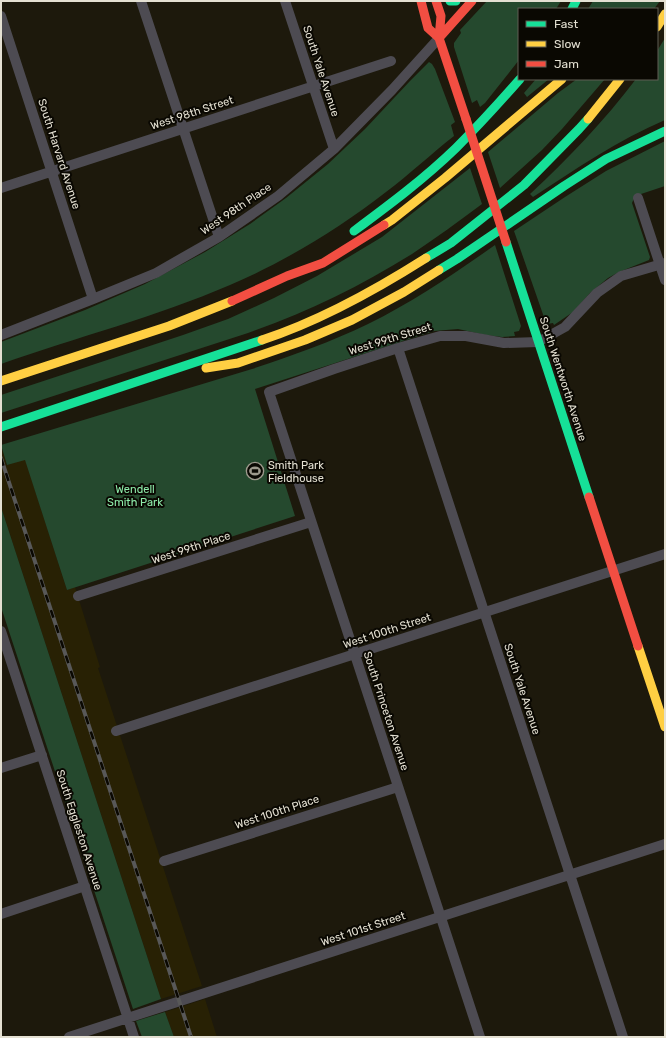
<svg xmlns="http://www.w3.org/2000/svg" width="666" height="1038" viewBox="0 0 666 1038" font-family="Rubik,sans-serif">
	<rect width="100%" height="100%" fill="#1d190c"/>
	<path fill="#282104" d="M 1,446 L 7,465 L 25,459 L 67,590 L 75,587 L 100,667 L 98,668 L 202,986 L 161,999 L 1,507 Z
		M 205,999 L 217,1037 L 174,1037 L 165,1012 Z"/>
	<path fill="#25492e" d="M 487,1 L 561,1 L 556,9 L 519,9 L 519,60 L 485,103 L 480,107 L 477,100 L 472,103 L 454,47 L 454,43 L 461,33 L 460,30 Z
		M 593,1 L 660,1 L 654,9 L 588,9 Z
		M 665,38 L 665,120 C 618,140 576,169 533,197 L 530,194 C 569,158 604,121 636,79 L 657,79 L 657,51 Z
		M 429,62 L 432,64 L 435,69 L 455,122 L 451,125 L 454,136 C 431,154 410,174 386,192 C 340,228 284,262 230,285 C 156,317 77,337 1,364 L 1,342 L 85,310 L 145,284 L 205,252 L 250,224 L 286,198 L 328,164 L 365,129 L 410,81 Z
		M 536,79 L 549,79 L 527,97 L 524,93 Z
		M 577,79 L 605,79 L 562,129 L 542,150 L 500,188 L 488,152 L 558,93 Z
		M 665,141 L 665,186 L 635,196 L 632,203 L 650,257 L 649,260 L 619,272 L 608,278 L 590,293 L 573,312 L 554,325 L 553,323 L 547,324 L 546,323 L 514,231 L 565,197 L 606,171 Z
		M 470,168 L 482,204 C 459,221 436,238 412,254 C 359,287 307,312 248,333 L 1,413 L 1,395 L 183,335 L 228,319 L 274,298 L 317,276 L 382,237 Z
		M 495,245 L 521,326 L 519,331 L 514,332 L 515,336 L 502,337 L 486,335 L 458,329 L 434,331 L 255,389 L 295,516 L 67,590 L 25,460 L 7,465 L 1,445 L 252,369 C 291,356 331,342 368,324 C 413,302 454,274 495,245 Z
		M 1,507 L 161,999 L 133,1009 L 1,607 Z
		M 165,1012 L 174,1037 L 142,1037 L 136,1021 Z"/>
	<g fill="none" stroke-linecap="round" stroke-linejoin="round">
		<path stroke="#4d4b52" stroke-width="10" d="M 141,1 L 219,237
			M 285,1 L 334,149
			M 1,16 L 93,299
			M 1,188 L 391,61
			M 638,198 L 665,280
			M 1,335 L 93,299 L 156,273 L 219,237 L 278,196 L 334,149 L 392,90 L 439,38
			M 398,348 L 623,1037
			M 78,596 L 311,522
			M 1,631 L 134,1037
			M 116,731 L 665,554
			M 1,768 L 42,755
			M 164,861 L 398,787
			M 1,914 L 85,886
			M 69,1037 L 665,844
			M 480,1037 L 269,392 L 334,369 L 398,348 L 440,336 L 466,336 L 504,343 L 538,342 L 565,327 L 597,293 L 621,276 L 665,263"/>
		<path stroke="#16e098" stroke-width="9" d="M 450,1 L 456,1
			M 572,9 L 576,1
			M 354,231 C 389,205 424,179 456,148 C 478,126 499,103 520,79
			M 506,242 L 589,497
			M 426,258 L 451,243 L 524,185 L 579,129 L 588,119
			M 439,270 L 457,259 L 564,186 L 606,159 L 665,131
			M 1,427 L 262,340"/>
		<path stroke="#ffcf43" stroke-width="9" d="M 588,119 L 620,79
			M 384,225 L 392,220 L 445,178 L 562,79
			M 262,340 C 320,321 374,291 426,258
			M 206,368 L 238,363 L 305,340 L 352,320 L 404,292 L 439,270
			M 1,381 L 169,326 L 232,301
			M 638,646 L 665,727"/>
		<path stroke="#f24e42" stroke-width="9" d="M 421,1 L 428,28 L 439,38
			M 436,1 L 441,16 L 439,38 L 466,119
			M 439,38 L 472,1
			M 232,301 L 287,276 L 323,263 L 384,225
			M 589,497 L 638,646"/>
		<defs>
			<path id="rail" d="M 1,458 L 191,1037"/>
		</defs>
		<use href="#rail" stroke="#585858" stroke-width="4"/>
		<use href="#rail" stroke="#0a0802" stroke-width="2.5" stroke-dasharray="8" stroke-linecap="butt"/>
		<path stroke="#ffcf43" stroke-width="9" d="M 657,27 L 665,14"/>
		<path stroke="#f24e42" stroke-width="9" d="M 466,119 L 506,242"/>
	</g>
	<defs>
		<symbol id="stadium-ring" viewBox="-11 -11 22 22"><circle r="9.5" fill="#0a0802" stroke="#9e9a8d" stroke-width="1.5"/><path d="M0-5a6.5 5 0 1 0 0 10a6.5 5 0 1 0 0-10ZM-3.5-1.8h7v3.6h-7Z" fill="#9e9a8d"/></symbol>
	</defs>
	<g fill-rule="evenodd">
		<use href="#stadium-ring" x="245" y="461" width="20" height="20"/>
	</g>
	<g text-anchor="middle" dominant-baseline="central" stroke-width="4" stroke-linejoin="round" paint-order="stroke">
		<g font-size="11" fill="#e4e0d2" stroke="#0a0802">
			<text transform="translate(321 71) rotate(72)">South Yale Avenue</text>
			<text transform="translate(192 113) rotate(-18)">West 98th Street</text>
			<text transform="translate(59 154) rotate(72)">South Harvard Avenue</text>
			<text transform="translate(236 209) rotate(-34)">West 98th Place</text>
			<text transform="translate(390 339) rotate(-17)">West 99th Street</text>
			<text transform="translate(563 379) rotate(72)">South Wentworth Avenue</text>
			<text transform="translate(191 548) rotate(-18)">West 99th Place</text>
			<text transform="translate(387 631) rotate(-18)">West 100th Street</text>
			<text transform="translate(522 689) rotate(72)">South Yale Avenue</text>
			<text transform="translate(386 711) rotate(72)">South Princeton Avenue</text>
			<text transform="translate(277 812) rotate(-18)">West 100th Place</text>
			<text transform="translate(79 830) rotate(72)">South Eggleston Avenue</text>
			<text transform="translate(363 929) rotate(-18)">West 101st Street</text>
		</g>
		<g font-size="11" fill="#e4e0d2" stroke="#0a0802" text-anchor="start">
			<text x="268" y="465">Smith Park<tspan x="268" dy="13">Fieldhouse</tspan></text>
		</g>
		<g font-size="11" fill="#8eecaa" stroke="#0a0802">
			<text x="135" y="489">Wendell<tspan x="135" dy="13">Smith Park</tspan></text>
		</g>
	</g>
	<rect width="666" height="1038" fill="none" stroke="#e4e0d2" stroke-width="4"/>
	<rect x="518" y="8" width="140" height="72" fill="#0a0802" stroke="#615e55"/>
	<rect x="526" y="21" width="20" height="6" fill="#16e098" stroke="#615e55"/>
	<text x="554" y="28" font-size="12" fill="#e4e0d2">Fast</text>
	<rect x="526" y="41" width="20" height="6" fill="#ffcf43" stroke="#615e55"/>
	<text x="554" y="48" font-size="12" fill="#e4e0d2">Slow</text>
	<rect x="526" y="61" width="20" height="6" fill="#f24e42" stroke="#615e55"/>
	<text x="554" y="68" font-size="12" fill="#e4e0d2">Jam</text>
</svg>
